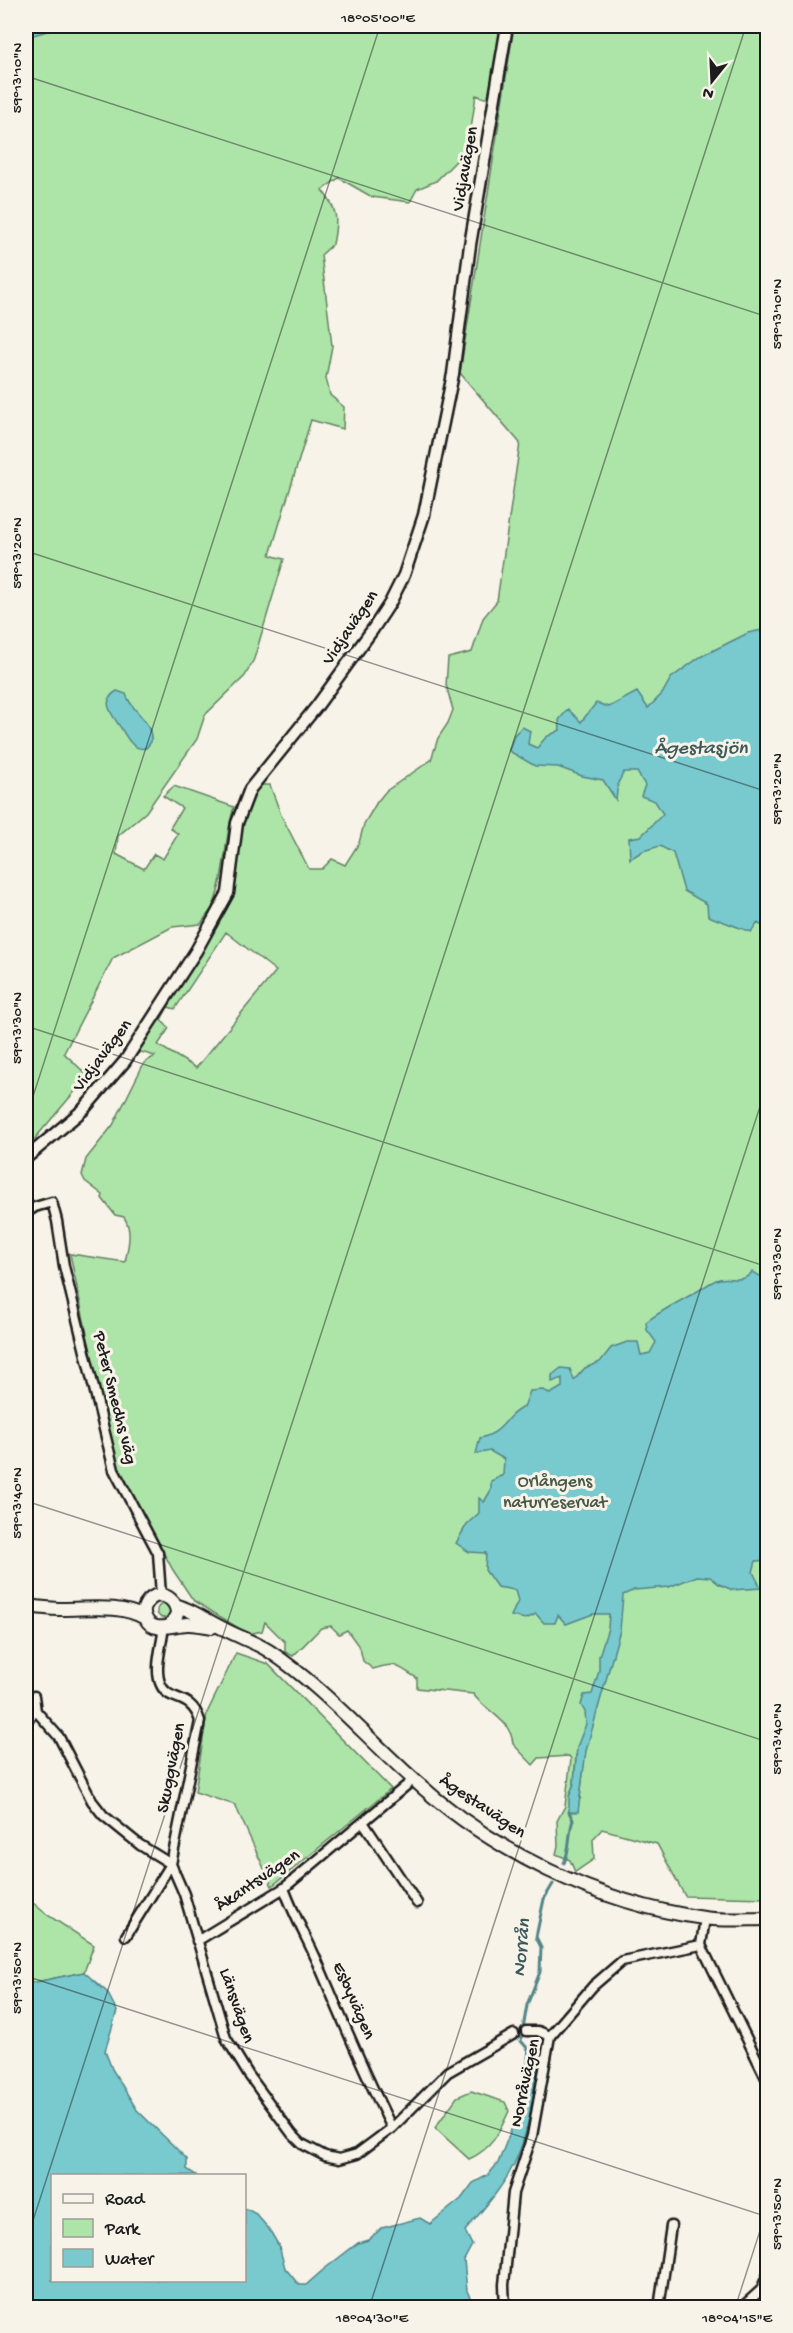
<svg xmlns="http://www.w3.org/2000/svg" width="793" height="2333" viewBox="0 0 793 2333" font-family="'Gochi Hand',sans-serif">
	<rect width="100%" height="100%" fill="#f7f3e8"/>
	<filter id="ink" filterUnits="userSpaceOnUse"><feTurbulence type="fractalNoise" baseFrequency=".0167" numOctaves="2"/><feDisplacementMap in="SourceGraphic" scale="12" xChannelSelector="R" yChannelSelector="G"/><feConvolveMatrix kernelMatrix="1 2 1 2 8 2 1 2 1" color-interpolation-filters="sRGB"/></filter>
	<g filter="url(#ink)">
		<path fill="#ade5a9" stroke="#648062" stroke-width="1.5" fill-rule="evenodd" d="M 26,26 L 507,26 L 494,101 L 476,95 L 468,149 L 436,181 L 417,189 L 410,202 L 372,197 L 339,178 L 322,190 C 338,209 338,220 333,244 L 321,255 L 332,346 L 326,378 L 330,395 L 344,407 L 343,429 L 311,420 L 270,555 L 284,559 L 254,659 L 245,676 L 205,715 L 197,739 L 146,812 L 118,836 L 116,854 L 144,869 L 154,854 L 163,859 L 178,834 L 170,828 L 182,808 L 163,796 L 174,786 L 234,807 C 224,838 226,873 214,904 C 211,911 205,917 201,924 L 172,927 L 113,958 L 64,1053 L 88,1076 L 26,1149 Z
			M 514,26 L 767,26 L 767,1898 L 685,1896 L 657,1844 L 602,1829 L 593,1839 L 594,1859 L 575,1872 L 570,1860 L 556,1854 L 558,1846 L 557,1821 L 565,1806 L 571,1759 L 569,1756 L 539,1758 L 533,1765 L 513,1744 C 511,1719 486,1712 473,1694 L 417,1688 L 417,1678 C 396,1666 397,1661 373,1669 L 363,1661 L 360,1648 L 347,1630 L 339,1634 L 331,1626 L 321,1628 L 293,1656 L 285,1652 L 285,1642 L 265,1622 L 262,1631 L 248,1634 L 193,1600 L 173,1570 L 114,1462 L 70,1254 L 125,1262 C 128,1247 133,1231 124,1217 L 115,1215 L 102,1198 L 103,1195 L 85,1181 L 82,1175 L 86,1159 L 113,1125 L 144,1063 L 155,1056 L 141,1052 L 125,1061 L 228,893 L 245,801 L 262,785 L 270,785 L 281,815 L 309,869 L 322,869 L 332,859 L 345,865 L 359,843 L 364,824 L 377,802 L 386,791 L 431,760 L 438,738 L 448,723 L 453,710 L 446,685 L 448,658 L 472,652 L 483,618 L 497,601 L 520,443 L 460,373 ZM 226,932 L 276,971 L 196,1068 L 158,1045 L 169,1028 L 161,1020 L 168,1007 L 175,1009 ZM 585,1753 L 580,1799 L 569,1797 L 574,1783 L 576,1755 Z
			M157 1611a7 7 0 1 1 14 0a7 7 0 1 1-14 0Z
			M 236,1653 L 268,1664 L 391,1789 L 272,1886 L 235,1805 L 195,1792 L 207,1713 Z
			M 26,1897 L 46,1914 L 94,1945 L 84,1972 L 26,1984 Z
			M 471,2091 L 505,2102 L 509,2111 C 499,2133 492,2149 469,2159 L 435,2128 L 457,2097 Z"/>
		<path fill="#78cacf" stroke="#538487" stroke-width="1.5" d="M 26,26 L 55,26 L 51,30 L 26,37 Z
			M 767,629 L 767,928 L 757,923 L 751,932 L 708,916 L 707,904 L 684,891 L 673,853 L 660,846 L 643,851 L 630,859 L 629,838 L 641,836 L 663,814 L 655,801 L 641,796 L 645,785 L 637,772 L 624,772 L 618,783 L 616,800 L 603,780 L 582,776 L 558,767 L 535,766 L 509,751 L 514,735 L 522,727 L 530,731 L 528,744 L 537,748 L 546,737 L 560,730 L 559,720 L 568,709 L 581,722 L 596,703 L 609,707 L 637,692 L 648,708 L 662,694 L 671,678 L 700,657 L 748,633 Z
			M 117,691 L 126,694 C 132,713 153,720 151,742 L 146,748 C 141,749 136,748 132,744 C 128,740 124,733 121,728 C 113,716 99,701 117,691 Z
			M 767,1271 L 768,1560 L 756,1561 L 753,1572 L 761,1588 L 732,1590 L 719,1584 L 710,1577 L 697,1576 L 669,1587 L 634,1590 L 623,1595 L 620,1630 L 586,1751 L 578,1812 L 569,1812 L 569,1797 L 574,1783 L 577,1747 L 586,1724 L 585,1712 L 581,1705 L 584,1695 L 592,1694 L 599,1671 L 599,1656 L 608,1628 L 609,1614 L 593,1614 L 566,1624 L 558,1615 L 555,1623 L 544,1623 L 536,1614 L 526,1619 L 511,1616 L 518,1601 L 515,1590 L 497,1587 L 485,1570 L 486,1553 L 469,1552 L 456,1543 L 467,1524 L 479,1513 L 479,1498 L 484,1502 L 491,1490 L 491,1481 L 503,1475 L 504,1459 L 490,1451 L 476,1454 L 480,1438 C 506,1432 504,1415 524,1407 L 530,1391 L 544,1390 L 550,1394 L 562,1387 L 562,1378 L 552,1382 L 552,1375 L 561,1368 L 570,1369 L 574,1380 L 585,1368 L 600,1362 L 611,1348 L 627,1342 L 638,1342 L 641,1355 L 650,1353 L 656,1342 L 647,1330 L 646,1322 C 662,1310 679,1302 696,1292 C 703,1288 709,1283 716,1280 C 729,1275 742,1285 752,1272 L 764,1278 Z
			M 84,1972 L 107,1992 L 117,2011 L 105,2051 L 112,2069 L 137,2110 L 187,2159 L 187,2169 L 196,2175 L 52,2176 L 52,2280 L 244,2280 L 245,2208 L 256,2214 L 269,2229 L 279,2246 L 285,2268 L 299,2285 L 306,2285 L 323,2270 L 358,2243 L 368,2240 L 382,2228 L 420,2218 L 430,2224 L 461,2199 L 473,2183 L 488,2175 L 498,2163 L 517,2115 L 525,2087 L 528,2049 L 540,2051 C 533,2088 531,2130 514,2164 C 502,2189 483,2209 465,2231 L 472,2245 L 464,2260 L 467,2291 L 475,2307 L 26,2307 L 26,1984 Z"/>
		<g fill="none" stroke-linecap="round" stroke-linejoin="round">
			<path stroke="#538487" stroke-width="3" d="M 564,1863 C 571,1847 568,1834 573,1820 L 569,1812
				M 528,2049 L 521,2041 L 527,2005 L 540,1972 L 541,1947 L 536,1937 L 544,1899 L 553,1884"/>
			<defs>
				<path id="minor" d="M 26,1213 L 35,1207 L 52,1202 L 57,1221 L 64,1266 L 114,1470 L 158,1553 L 161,1595
					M 34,1696 L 36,1711 L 59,1737 L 92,1801 L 103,1815 L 140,1845 L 171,1864 L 184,1894 L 226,2038 L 248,2074 L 292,2134 L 302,2144 L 325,2156 L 339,2159 L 357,2154 L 392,2128 L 448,2072 L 514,2034
					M 26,1721 L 36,1711
					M 363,1822 L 417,1903
					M 284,1888 C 293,1914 307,1938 318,1963 C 342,2019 365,2075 392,2128
					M 126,1936 L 171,1864 L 200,1721 C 191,1692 169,1703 161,1685 C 154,1671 161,1648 163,1633 L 159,1628
					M 197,1941 L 284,1888 L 413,1780
					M 701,1945 L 768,2082
					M 701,1945 L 705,1918
					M 526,2031 L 538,2031 L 550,2036
					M 505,2308 L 504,2285 L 513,2193 L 532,2136 L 550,2036 L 593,1986 L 622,1961 L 701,1945
					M 659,2308 L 671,2226
					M 741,2308 L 761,2290 L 768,2274"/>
				<path id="tertiary" d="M 26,1158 L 83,1110 L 125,1061 L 196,951 L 228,893 L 237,823 L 250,789 L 317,706 L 373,629 L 390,603 L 404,575 L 424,515 L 453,374 L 470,245 L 507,26"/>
				<path id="secondary" d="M 175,1605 C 193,1610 207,1621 224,1629 C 239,1637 255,1642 269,1651 C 322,1686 365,1736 412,1778 C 490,1850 598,1904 704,1918 C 725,1921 746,1919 768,1919
					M 26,1606 C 38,1607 50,1609 63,1609 C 90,1609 121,1604 145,1618
					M 170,1626 L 177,1614 C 177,1602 167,1593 155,1596 C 151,1598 147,1601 145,1606 C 143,1610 144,1615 146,1619 C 154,1635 175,1623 189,1624 C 197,1624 204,1626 212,1627"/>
			</defs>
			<use href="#minor" stroke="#1c1c1c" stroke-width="13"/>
			<use href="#tertiary" stroke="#1c1c1c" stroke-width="15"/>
			<use href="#secondary" stroke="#1c1c1c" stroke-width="16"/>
			<use href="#minor" stroke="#f7f3e8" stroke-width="8"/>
			<use href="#tertiary" stroke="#f7f3e8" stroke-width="10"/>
			<use href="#secondary" stroke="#f7f3e8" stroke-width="12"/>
		</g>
	</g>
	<path fill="none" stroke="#1c1c1c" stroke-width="1.5" stroke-opacity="0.45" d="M 26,76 L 768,317M 26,551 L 768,792M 26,1026 L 768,1267M 26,1118 L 380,26M 26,1501 L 768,1742M 26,1976 L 768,2217M 26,2242 L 746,26M 369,2308 L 768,1082M 735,2308 L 768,2206"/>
	<g text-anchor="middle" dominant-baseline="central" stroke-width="6" stroke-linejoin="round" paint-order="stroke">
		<g font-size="18" fill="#1c1c1c" stroke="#f7f3e8">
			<text transform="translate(466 169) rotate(-80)">Vidjavägen</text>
			<text transform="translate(351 628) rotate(-56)">Vidjavägen</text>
			<text transform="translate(103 1056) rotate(-53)">Vidjavägen</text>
			<text transform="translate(114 1398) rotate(76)">Peter Smedhs väg</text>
			<text transform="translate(172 1768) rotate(-79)">Skuggvägen</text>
			<text transform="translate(482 1807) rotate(34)">Ågestavägen</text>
			<text transform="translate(258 1881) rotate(-34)">Åkantsvägen</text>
			<text transform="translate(353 2001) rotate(66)">Esbyvägen</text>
			<text transform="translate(236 2006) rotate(71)">Länsvägen</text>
			<text transform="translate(526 2083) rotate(-78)">Norråvägen</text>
		</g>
		<g font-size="18" fill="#485846" stroke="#f7f3e8">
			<text x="555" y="1482">Orlångens<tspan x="555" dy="21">naturreservat</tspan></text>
		</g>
		<g font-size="20" font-style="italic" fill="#3c595b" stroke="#f7f3e8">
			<text x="701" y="749">Ågestasjön</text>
			<text transform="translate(523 1948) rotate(-85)">Norrån</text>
		</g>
	</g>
	<rect width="793" height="2333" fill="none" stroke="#f7f3e8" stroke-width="66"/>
	<rect x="51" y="2174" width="195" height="108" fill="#f7f3e8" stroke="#9f9d96" stroke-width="1.5"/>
	<rect x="63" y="2194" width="30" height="9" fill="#f7f3e8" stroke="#9f9d96" stroke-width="1.5"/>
	<text x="105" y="2204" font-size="18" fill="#1c1c1c">Road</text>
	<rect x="63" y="2219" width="30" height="18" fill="#ade5a9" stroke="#9f9d96" stroke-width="1.5"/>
	<text x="105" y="2234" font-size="18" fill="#1c1c1c">Park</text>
	<rect x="63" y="2249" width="30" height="18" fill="#78cacf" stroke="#9f9d96" stroke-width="1.5"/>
	<text x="105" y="2264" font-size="18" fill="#1c1c1c">Water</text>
	<g transform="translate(712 81) rotate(198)" stroke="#f7f3e8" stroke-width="4.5" paint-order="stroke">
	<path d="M0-4.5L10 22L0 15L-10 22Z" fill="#1c1c1c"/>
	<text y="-9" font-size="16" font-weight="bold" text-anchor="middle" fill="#1c1c1c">N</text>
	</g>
	<rect x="33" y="33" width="727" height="2267" fill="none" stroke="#1c1c1c" stroke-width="2"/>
	<g font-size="15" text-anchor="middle" fill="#1c1c1c">
		<text x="378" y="22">18°05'00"E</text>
		<text transform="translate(16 78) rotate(-90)" y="5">59°13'10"N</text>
		<text transform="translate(776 314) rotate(-90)" y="5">59°13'10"N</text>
		<text transform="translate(16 553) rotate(-90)" y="5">59°13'20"N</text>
		<text transform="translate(776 789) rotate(-90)" y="5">59°13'20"N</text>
		<text transform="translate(16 1028) rotate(-90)" y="5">59°13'30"N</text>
		<text transform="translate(776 1264) rotate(-90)" y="5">59°13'30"N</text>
		<text transform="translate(16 1503) rotate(-90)" y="5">59°13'40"N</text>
		<text transform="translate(776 1739) rotate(-90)" y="5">59°13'40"N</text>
		<text transform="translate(16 1978) rotate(-90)" y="5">59°13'50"N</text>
		<text transform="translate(776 2214) rotate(-90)" y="5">59°13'50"N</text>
		<text x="372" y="2322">18°04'30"E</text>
		<text x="737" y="2322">18°04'15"E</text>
	</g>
</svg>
